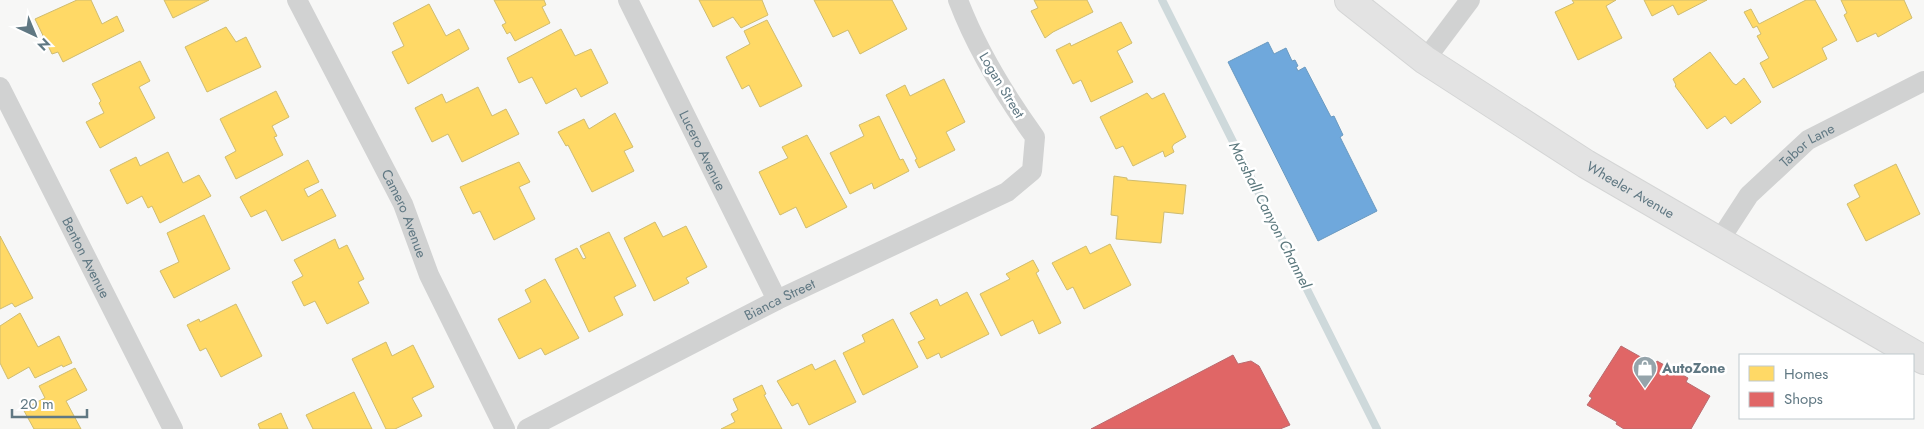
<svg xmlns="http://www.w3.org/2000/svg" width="1924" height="429" viewBox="0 0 1924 429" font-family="Jost,sans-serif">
	<rect width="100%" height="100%" fill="#f7f7f6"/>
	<path fill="#ffd966" stroke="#cfbc6f" d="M 77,0 L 91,0 L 102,24 L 117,16 L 124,31 L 63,62 L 58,52 L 52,54 L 35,19 Z
		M 164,0 L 209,0 L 173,18 Z
		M 494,0 L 544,0 L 546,5 L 542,7 L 550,23 L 515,41 L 510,32 L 507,34 L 502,25 L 506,23 Z
		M 699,0 L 762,0 L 768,15 L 741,28 L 733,17 L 713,27 Z
		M 814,0 L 892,0 L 907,29 L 860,54 L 848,30 L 833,37 Z
		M 1034,0 L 1087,0 L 1093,12 L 1053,32 L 1045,38 L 1031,11 L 1038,8 Z
		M 1572,0 L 1616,0 L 1606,6 L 1622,38 L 1578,60 L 1555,12 L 1574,3 Z
		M 1644,0 L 1707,0 L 1678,15 L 1673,5 L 1652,16 Z
		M 1806,0 L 1815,0 L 1837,40 L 1822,48 L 1827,59 L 1773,88 L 1760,63 L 1769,58 L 1757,36 L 1761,34 L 1757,26 L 1753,28 L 1744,12 L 1751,9 L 1759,24 Z
		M 1841,0 L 1904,0 L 1912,18 L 1878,37 L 1876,33 L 1857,42 L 1844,15 L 1847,13 Z
		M 429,4 L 446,36 L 459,29 L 469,49 L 408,84 L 392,52 L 404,46 L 393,23 Z
		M 767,20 L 802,86 L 760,107 L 749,85 L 742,89 L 726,57 L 750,44 L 744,31 Z
		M 1121,22 L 1132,43 L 1117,51 L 1133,82 L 1091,102 L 1081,80 L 1073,84 L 1056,50 L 1070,43 L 1071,46 Z
		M 226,27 L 236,42 L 246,37 L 261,67 L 207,92 L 185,47 Z
		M 561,29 L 575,56 L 591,49 L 608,83 L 581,97 L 576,88 L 546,104 L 532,77 L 519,83 L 507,58 Z
		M 1710,52 L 1733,83 L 1736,85 L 1744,78 L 1761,102 L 1731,124 L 1725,116 L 1707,129 L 1675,86 L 1676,85 L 1673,79 Z
		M 140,61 L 150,81 L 139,87 L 155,118 L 100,148 L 86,122 L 104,113 L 99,103 L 101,101 L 92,84 Z
		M 944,79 L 965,122 L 946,132 L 955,150 L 919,168 L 915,160 L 917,159 L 886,95 L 905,85 L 910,96 Z
		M 478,87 L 492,116 L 506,109 L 519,134 L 462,162 L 448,134 L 432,142 L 415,108 L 442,94 L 446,103 Z
		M 276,91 L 289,117 L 272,126 L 277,136 L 274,137 L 283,155 L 236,179 L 225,157 L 236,151 L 220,119 Z
		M 1147,93 L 1152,99 L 1164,93 L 1186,137 L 1174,144 L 1172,147 L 1174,152 L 1165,157 L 1163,151 L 1133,166 L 1123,146 L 1116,149 L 1100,117 Z
		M 615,113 L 633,147 L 624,151 L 634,171 L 592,192 L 568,145 L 566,146 L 558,132 L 584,119 L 589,129 Z
		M 879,116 L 900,160 L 903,159 L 909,171 L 874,189 L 872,183 L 850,194 L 830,153 L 864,136 L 859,125 Z
		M 807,135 L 847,207 L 806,228 L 796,207 L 780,215 L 759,172 L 788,158 L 782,147 Z
		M 168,152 L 183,183 L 199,175 L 211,196 L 160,223 L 152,206 L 148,208 L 142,196 L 127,204 L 110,170 L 136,157 L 140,166 Z
		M 308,160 L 319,182 L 304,189 L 308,197 L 322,189 L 336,216 L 282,241 L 266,210 L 251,217 L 240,197 Z
		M 519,162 L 530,182 L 519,187 L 535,219 L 494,240 L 480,211 L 473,214 L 460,187 Z
		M 1896,164 L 1920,214 L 1866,241 L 1847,204 L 1860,197 L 1854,185 Z
		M 1114,176 L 1127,178 L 1127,180 L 1186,185 L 1183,214 L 1164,212 L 1161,243 L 1116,239 L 1118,216 L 1111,215 Z
		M 204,215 L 230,269 L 174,298 L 160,271 L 179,262 L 167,233 Z
		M 655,222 L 663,237 L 686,226 L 707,267 L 686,278 L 689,283 L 654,301 L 624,238 Z
		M 609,232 L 636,286 L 614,297 L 623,315 L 589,332 L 555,259 L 577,248 L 583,259 L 586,258 L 580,246 Z
		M 0,236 L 33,298 L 15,307 L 12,303 L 0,309 Z
		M 335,239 L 339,249 L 347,245 L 364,279 L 358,282 L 369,303 L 327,324 L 315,301 L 304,306 L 292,282 L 303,276 L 294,260 Z
		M 1110,244 L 1131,285 L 1084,309 L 1073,287 L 1067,290 L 1052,263 L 1086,246 L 1090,254 Z
		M 1033,260 L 1039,271 L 1036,273 L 1061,323 L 1039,334 L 1033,320 L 1001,336 L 980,294 L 1010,279 L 1006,274 Z
		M 545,279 L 579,338 L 545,355 L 541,348 L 519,359 L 498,319 L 531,302 L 525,290 Z
		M 967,292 L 989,334 L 941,358 L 939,353 L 927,359 L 918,342 L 925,339 L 910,313 L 937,299 L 940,306 Z
		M 236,304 L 262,356 L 221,377 L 206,348 L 200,351 L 187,325 L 199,319 L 200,322 Z
		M 20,313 L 38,347 L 59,336 L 72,363 L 63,367 L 62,365 L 35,378 L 29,367 L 8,379 L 0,363 L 0,326 Z
		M 893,319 L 918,367 L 863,395 L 843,353 L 865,342 L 862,335 Z
		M 386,342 L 392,356 L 413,345 L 434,387 L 412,398 L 422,416 L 395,429 L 386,429 L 352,359 Z
		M 835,360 L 856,402 L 809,425 L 798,403 L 792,406 L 777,381 L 812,364 L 815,370 Z
		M 75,368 L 87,390 L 66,401 L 81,429 L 34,429 L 23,409 L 45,398 L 39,386 Z
		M 762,385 L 766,394 L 764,395 L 782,429 L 721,429 L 735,422 L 731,414 L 738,410 L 733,399 Z
		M 354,392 L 372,429 L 313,429 L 306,415 Z
		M 281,413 L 288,429 L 260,429 L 258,424 Z"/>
	<path fill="#e06666" stroke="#ba6b6f" d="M 1621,346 L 1655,365 L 1657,361 L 1688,378 L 1686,382 L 1710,396 L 1691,429 L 1624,429 L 1616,424 L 1617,422 L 1587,405 L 1592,398 L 1589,396 Z
		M 1233,355 L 1238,364 L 1251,361 L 1259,366 L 1290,425 L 1280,429 L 1091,429 Z"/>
	<path fill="#6fa8dc" stroke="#6a9ac1" d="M 1268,42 L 1274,54 L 1286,48 L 1292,61 L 1295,60 L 1298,66 L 1296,67 L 1298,71 L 1305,67 L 1331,117 L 1334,116 L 1343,135 L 1340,137 L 1377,211 L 1318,241 L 1228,62 Z"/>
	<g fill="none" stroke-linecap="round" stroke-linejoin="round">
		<path stroke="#ced9db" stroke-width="8" d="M 1162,0 L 1377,429"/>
		<defs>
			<g id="secondary">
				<path id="s6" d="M 1349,0 L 1425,60 L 1586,164 L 1924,360"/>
			</g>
		</defs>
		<use href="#secondary" stroke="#d4d5d5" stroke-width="30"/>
		<g stroke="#d1d2d2" stroke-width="20">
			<path id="s1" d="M 297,0 L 403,204 L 429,275 L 505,429"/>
			<path id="s2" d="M 628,0 L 777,300"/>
			<path d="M 1425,60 L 1470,0"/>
			<path id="s3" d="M 0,87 L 173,429"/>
			<path id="s4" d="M 1719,241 L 1749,195 L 1808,140 L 1924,81"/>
			<path id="s5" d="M 527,429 L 777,300 L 1007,192 L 1032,171 L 1035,137 C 1004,94 977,50 958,0"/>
		</g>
		<use href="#secondary" stroke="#e3e3e3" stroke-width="28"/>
	</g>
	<defs>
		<symbol id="shop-pin" viewBox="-11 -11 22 30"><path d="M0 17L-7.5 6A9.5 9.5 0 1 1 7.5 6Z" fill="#95a4ab" stroke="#fff"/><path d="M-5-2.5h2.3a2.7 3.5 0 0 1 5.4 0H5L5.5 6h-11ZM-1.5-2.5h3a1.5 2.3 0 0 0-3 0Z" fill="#fff"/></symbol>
	</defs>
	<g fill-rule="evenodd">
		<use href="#shop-pin" x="1631" y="354" width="28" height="38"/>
	</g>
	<g text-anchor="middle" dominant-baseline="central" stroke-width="5" stroke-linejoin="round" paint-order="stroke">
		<g font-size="14" fill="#607883" stroke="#fff">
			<text transform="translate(1002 85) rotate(59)">Logan Street</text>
			<text stroke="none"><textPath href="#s4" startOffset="132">Tabor Lane</textPath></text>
			<text stroke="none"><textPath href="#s2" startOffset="168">Lucero Avenue</textPath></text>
			<text stroke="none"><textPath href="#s6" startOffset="340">Wheeler Avenue</textPath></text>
			<text stroke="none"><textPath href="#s1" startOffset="239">Camero Avenue</textPath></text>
			<text stroke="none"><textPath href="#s3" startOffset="191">Benton Avenue</textPath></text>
			<text stroke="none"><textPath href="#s5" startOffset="284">Bianca Street</textPath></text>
		</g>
		<g font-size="14" font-weight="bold" fill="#607883" stroke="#fff" text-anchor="start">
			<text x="1662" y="368">AutoZone</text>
		</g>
		<g font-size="15" font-style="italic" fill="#5b787d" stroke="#fff">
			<text transform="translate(1270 215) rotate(63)">Marshall Canyon Channel</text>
		</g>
	</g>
	<rect x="1739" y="354" width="175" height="65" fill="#ffffff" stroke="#bfc9cd"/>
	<rect x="1749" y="366" width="25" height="15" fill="#ffd966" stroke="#bfc9cd"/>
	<text x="1784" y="379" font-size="15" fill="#607883">Homes</text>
	<rect x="1749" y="392" width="25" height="15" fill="#e06666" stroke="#bfc9cd"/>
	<text x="1784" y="404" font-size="15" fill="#607883">Shops</text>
	<g transform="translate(35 35) rotate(136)" stroke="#ffffff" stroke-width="4" paint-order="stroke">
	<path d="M0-4L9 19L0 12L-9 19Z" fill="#607883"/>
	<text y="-8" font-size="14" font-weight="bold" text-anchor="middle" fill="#607883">N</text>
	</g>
	<path d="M12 409v8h75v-8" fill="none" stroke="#607883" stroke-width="2.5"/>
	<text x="20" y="409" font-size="15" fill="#607883" stroke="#ffffff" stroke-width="4" paint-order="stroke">20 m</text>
</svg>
